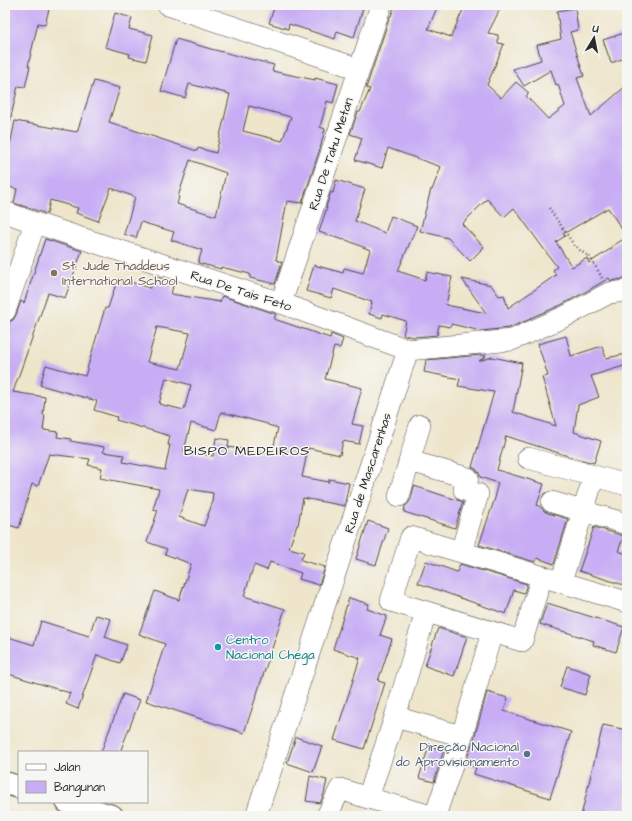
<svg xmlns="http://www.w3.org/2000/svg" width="632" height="821" viewBox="0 0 632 821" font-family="'Architects Daughter',sans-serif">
	<rect width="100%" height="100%" fill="#f6f6f2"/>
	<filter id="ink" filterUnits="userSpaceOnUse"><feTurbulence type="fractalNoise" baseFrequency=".025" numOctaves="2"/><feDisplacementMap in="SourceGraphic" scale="8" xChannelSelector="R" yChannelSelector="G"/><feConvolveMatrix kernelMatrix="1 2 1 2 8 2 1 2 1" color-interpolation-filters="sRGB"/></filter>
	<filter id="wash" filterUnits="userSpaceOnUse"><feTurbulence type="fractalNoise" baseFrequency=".012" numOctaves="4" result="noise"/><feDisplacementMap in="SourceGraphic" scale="16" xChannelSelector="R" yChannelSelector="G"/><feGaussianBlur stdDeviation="0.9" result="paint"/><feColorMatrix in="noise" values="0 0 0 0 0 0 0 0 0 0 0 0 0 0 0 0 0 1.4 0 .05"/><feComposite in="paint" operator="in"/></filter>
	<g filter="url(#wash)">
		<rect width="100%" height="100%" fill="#eee5cb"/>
		<g id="blocks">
			<path fill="#c8adf4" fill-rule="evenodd" d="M 5,5 L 50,5 L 45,25 L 38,23 L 28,66 L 30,66 L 25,87 L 18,86 L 10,121 L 5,120 Z
				M 275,5 L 364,5 L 354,37 L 337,31 L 335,39 L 289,24 L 288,29 L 269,23 Z
				M 395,5 L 438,5 L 428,29 L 451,37 L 465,5 L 502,5 L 488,33 L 498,35 L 498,43 L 504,44 L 487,85 L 501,98 L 516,82 L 529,93 L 526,96 L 548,119 L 565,106 L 558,84 L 556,85 L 551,70 L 524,86 L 513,69 L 541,60 L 537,45 L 561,39 L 557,11 L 575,8 L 578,30 L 570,32 L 584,76 L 577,78 L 591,116 L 627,85 L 627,237 L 608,208 L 563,234 L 565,236 L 556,242 L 572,267 L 587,258 L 589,263 L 612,248 L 611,247 L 627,237 L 627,276 L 622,279 L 611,281 L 609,278 L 587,291 L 561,305 L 531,318 L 531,317 L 530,319 L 509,328 L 481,331 L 451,324 L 450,327 L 439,325 L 437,335 L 414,337 L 403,335 L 406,321 L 383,314 L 382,318 L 369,314 L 372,302 L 334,289 L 331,298 L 306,291 L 314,265 L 343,273 L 344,268 L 363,273 L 370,250 L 344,239 L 343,240 L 319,232 L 327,207 L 326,207 L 331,192 L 333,193 L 336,180 L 365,189 L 355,221 L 385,233 L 391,216 L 417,226 L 398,271 L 425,280 L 427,272 L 452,277 L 446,305 L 486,313 L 462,279 L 491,285 L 499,296 L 504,295 L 508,308 L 556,275 L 553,270 L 557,267 L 514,208 L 504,217 L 487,199 L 462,224 L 484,247 L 470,261 L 448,238 L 420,231 L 431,189 L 432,190 L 441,167 L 388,148 L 382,168 L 355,160 L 362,138 L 350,134 L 358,112 L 360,112 L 370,89 L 366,88 L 390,16 L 391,16 Z
				M 115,13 L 132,18 L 129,29 L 153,35 L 146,61 L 129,57 L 130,54 L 105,47 Z
				M 627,32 L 627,57 L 611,63 L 603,40 Z
				M 176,39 L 211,49 L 274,65 L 272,71 L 315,80 L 315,78 L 338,84 L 333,103 L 327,101 L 320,127 L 325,129 L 320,149 L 302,203 L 287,201 L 276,260 L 282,262 L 275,284 L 250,278 L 250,274 L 221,267 L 221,269 L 198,263 L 202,250 L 171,240 L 174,232 L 141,222 L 136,238 L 124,234 L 135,197 L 111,188 L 98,221 L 76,213 L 78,208 L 50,200 L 47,214 L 14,203 L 17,189 L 5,186 L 5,169 L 15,121 L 77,132 L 94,81 L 120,88 L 109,122 L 197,151 L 198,148 L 216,153 L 230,94 L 189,84 L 185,98 L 161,91 ZM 249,106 L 291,117 L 282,141 L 243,131 ZM 190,160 L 226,173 L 216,216 L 177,204 L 179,197 L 178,197 Z
				M 45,239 L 82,251 L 65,298 L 48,293 L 13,392 L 45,397 L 43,415 L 45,415 L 43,430 L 58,432 L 57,437 L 71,439 L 70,441 L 104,447 L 103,452 L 124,455 L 123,462 L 165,470 L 170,445 L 168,445 L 170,436 L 116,420 L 117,417 L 94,410 L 97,401 L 40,385 L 46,365 L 85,376 L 105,308 L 108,308 L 118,278 L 150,288 L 154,276 L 174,282 L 171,294 L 220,302 L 222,296 L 276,314 L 274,319 L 330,338 L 331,334 L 343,339 L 340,348 L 334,347 L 325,379 L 362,388 L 352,424 L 363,426 L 359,444 L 343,441 L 340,455 L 308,448 L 302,477 L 329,482 L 329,479 L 349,483 L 345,503 L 345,506 L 303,498 L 298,525 L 297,525 L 289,548 L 304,552 L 301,560 L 325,567 L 319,585 L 299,579 L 301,573 L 270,562 L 267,570 L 254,565 L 244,596 L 285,609 L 244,733 L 146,701 L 165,644 L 139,634 L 155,591 L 179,600 L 191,564 L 165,554 L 167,549 L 147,542 L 158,510 L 153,509 L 159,489 L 100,478 L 102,468 L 88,465 L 90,459 L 49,454 L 38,486 L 32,484 L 19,528 L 5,524 L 5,337 L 10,321 L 13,320 L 16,315 L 21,301 L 24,303 ZM 157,327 L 190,333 L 180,369 L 147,362 ZM 166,378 L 191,385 L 184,410 L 159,404 ZM 221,412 L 268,424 L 268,425 L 278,428 L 272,454 L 228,447 L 229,440 L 216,438 L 213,456 L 184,451 L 191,423 L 216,430 ZM 188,489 L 213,493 L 212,501 L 213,501 L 204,526 L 179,517 Z
				M 566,336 L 571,356 L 602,346 L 606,358 L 627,354 L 627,365 L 591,376 L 599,397 L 578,405 L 574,432 L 601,441 L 594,463 L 568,456 L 506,436 L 497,470 L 544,484 L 537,505 L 541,507 L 544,511 L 548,513 L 568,519 L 554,564 L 537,558 L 535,562 L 479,545 L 496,495 L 495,494 L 498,483 L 480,477 L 480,475 L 477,470 L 472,467 L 494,392 L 458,386 L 460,379 L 424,372 L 426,360 L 481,355 L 486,356 L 479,361 L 492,357 L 522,363 L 513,412 L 556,426 L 542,377 L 548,376 L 538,344 Z
				M 414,486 L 463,502 L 455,528 L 404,512 L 405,506 L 408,504 L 411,499 Z
				M 368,521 L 388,528 L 376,565 L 356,559 Z
				M 594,527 L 624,536 L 618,551 L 627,554 L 627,586 L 579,571 Z
				M 426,561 L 457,572 L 460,564 L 527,584 L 524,593 L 514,590 L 506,614 L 418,583 Z
				M 349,598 L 369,604 L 367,609 L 387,616 L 380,635 L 392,639 L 378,681 L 385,683 L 364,749 L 334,740 L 360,658 L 333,649 Z
				M 547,603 L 624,627 L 616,652 L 593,645 L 594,641 L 540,624 Z
				M 96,615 L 111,619 L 105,637 L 127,645 L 120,663 L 97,655 L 78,709 L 66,704 L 70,693 L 5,673 L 5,636 L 34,645 L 41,621 L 89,636 Z
				M 438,628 L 467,637 L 454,676 L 425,666 Z
				M 567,666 L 591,674 L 585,695 L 560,687 Z
				M 487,692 L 508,698 L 504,711 L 571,732 L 550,798 L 474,774 L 476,767 L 465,764 L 474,739 Z
				M 123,694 L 140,700 L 120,752 L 101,752 Z
				M 603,725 L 627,730 L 627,807 L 625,816 L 581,816 Z
				M 296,737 L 322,746 L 313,772 L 287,763 Z
				M 429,746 L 444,750 L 434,782 L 419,778 Z
				M 310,776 L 327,780 L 324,794 L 320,803 L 306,801 Z"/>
		</g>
	</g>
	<g filter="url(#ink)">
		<use href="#blocks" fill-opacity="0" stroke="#484743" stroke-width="1"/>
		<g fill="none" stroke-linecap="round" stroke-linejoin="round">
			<defs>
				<path id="minor" d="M 168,5 L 359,69
					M 5,212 L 35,223 L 281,303 L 408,350
					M 281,303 L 381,5
					M 5,311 L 35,223
					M 528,458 L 627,485
					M 410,461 L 468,478 L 464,490 L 478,494 L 461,552
					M 399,496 L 420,425
					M 552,502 L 627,524
					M 542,576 L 522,641 L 391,601 L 411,537 C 483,559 555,580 627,602
					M 561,582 L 594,476
					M 395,717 L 462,736 L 492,632
					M 368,798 L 395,717 L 426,612
					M 256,816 L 408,350 L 512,340 L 566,316 L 609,293 L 627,291
					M 327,816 L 340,789 L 368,798 L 432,816
					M 435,816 L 462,736"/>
				<path id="major" d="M 5,783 L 19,787
					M 67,802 L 112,816"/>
			</defs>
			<use href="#minor" stroke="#484743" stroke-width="22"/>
			<use href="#major" stroke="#484743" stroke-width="24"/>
			<path stroke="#484743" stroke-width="2.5" stroke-dasharray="1 3" stroke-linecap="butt" d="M 549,208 L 574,245 L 582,252 L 589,256 L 597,269 L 602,278"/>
			<use href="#minor" stroke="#fff" stroke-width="21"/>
			<use href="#major" stroke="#fff" stroke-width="22"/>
		</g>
	</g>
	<circle fill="#8d6e63" stroke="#f6f6f2" stroke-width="1.5" cx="54" cy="273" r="4"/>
	<circle fill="#0f9aa8" stroke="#f6f6f2" stroke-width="1.5" cx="218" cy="647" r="4"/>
	<circle fill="#5c6f8a" stroke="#f6f6f2" stroke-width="1.5" cx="527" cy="754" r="4"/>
	<g text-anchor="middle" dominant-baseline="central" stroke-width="3" stroke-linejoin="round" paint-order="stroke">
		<g font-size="13" fill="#2b2b2b" stroke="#f6f6f2">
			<text transform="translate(331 154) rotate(-72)">Rua De Tahu Metan</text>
			<text transform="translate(241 291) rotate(18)">Rua De Tais Feto</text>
			<text transform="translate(368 473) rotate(-72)">Rua de Mascarenhas</text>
		</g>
		<g font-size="13" fill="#785e54" stroke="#f6f6f2" text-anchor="start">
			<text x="62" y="266">St. Jude Thaddeus<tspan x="62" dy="15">International School</tspan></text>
		</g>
		<g font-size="13" fill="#0d838f" stroke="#f6f6f2" text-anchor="start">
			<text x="226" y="640">Centro<tspan x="226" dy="15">Nacional Chega</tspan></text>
		</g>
		<g font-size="13" fill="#4e5e75" stroke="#f6f6f2" text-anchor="end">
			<text x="519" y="747">Direção Nacional<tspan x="519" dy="15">do Aprovisionamento</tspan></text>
		</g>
		<g font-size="14" letter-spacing="1" fill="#2b2b2b" stroke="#f6f6f2">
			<text x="247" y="451">BISPO MEDEIROS</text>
		</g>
	</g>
	<rect width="632" height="821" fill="none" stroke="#f6f6f2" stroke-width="20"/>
	<rect x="18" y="751" width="130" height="52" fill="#f6f6f2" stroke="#a5a5a2"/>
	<rect x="26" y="764" width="20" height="6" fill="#ffffff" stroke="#a5a5a2"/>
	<text x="54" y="771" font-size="12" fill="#2b2b2b">Jalan</text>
	<rect x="26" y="781" width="20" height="12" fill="#c8adf4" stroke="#a5a5a2"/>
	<text x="54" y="791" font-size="12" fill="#2b2b2b">Bangunan</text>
	<g transform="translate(594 38) rotate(10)" stroke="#f6f6f2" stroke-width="3" paint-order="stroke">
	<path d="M0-3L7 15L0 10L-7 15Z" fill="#2b2b2b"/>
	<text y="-6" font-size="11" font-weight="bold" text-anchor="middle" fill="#2b2b2b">U</text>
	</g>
</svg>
